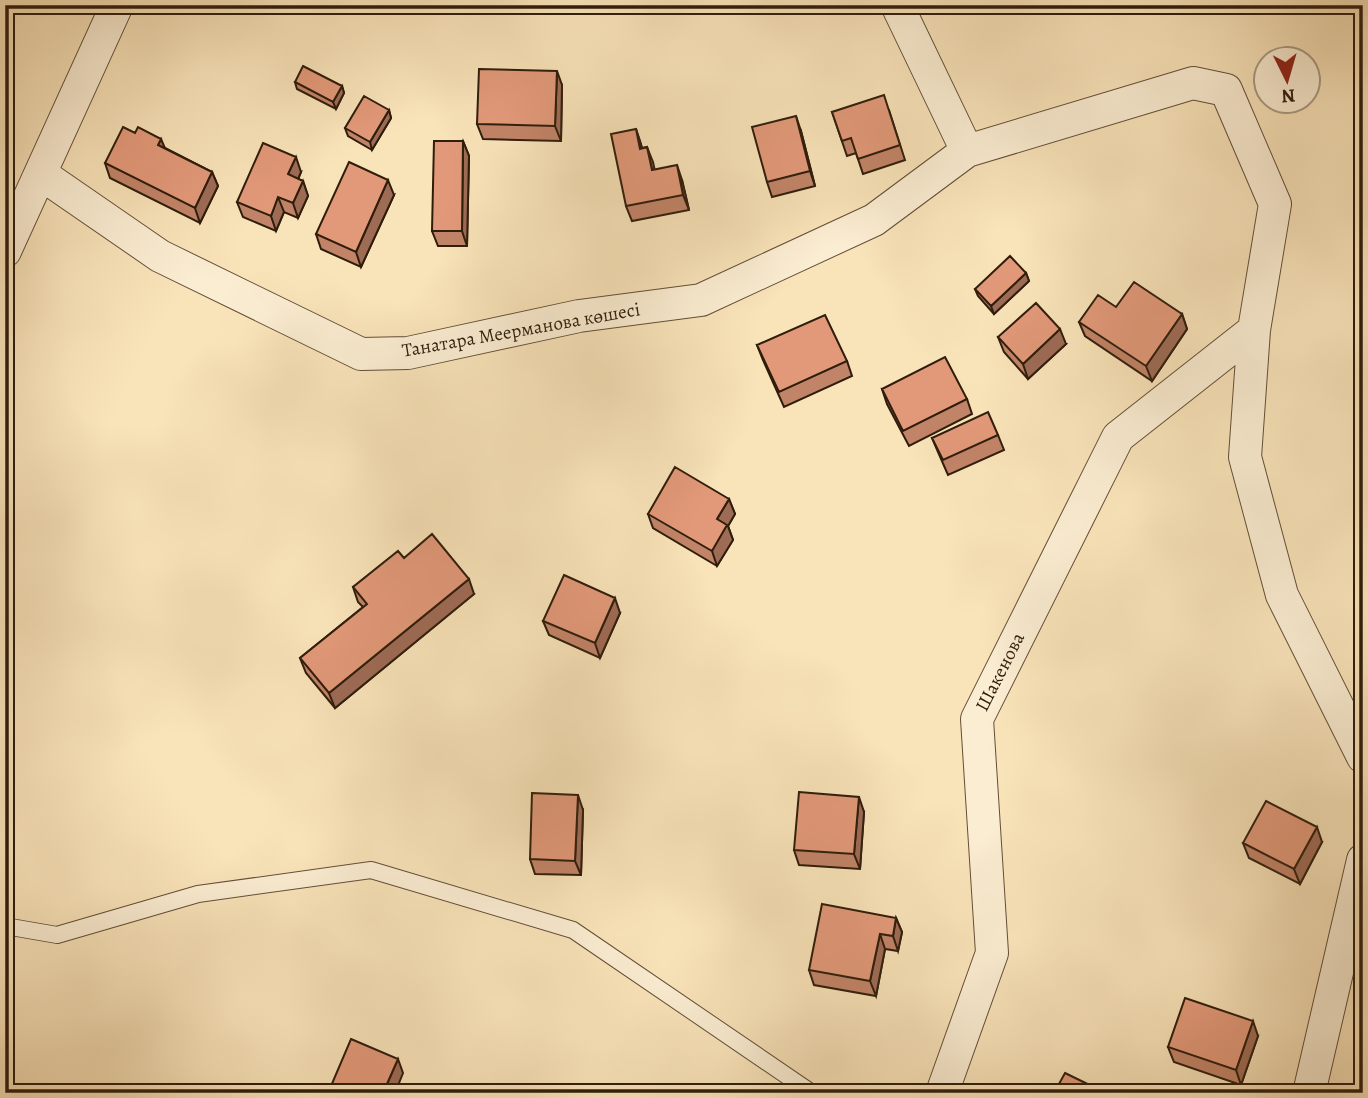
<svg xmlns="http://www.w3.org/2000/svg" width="1368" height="1098" viewBox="0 0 1368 1098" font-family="Alegreya,serif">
	<rect width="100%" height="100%" fill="#f9e3b9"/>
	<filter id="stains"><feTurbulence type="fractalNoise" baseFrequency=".00286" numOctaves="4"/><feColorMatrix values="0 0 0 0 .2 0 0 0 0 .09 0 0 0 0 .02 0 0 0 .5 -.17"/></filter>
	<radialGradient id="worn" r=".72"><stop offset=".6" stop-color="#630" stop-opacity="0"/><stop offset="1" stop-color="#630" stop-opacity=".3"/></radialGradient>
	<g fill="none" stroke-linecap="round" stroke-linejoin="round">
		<defs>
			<path id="lane" d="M 5,926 L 57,935 L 198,894 L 371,870 L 573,930 L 812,1093"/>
			<path id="street" d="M 897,5 L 967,151
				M 41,174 L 160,256 L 361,354 L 408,353 L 579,316 L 701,300 L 874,220 L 967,151 L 1193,83 L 1226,90 L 1275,204 L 1254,330 L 1245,457 L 1282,595 L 1363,757
				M 5,251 L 117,5
				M 942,1093 L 992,953 L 977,719 L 1118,437 L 1254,330
				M 1309,1093 L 1363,860"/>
		</defs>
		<use href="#lane" stroke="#624e37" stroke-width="18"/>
		<use href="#street" stroke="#624e37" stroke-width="34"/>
		<use href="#lane" stroke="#fbedd2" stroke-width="16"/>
		<use href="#street" stroke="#fbedd2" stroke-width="32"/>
	</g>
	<path fill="#c28468" stroke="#2f1d0c" stroke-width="2" d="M 295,82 L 342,86 L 344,93 L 336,109 L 297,89 Z
		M 562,85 L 561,141 L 483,139 L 477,124 Z
		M 389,110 L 391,118 L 372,150 L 348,136 L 345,128 Z
		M 889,110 L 905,160 L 863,174 L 856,153 L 847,156 L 832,112 Z
		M 636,129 L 642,148 L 647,147 L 654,170 L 682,180 L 689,210 L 632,221 L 626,206 Z
		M 801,131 L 815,186 L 772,197 L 767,182 Z
		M 463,141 L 469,156 L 467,246 L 438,246 L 432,231 Z
		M 165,148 L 212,172 L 218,186 L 200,223 L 110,178 L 105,163 Z
		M 301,172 L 298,179 L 303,181 L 308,196 L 298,218 L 284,212 L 276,231 L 243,217 L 237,202 Z
		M 394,195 L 361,267 L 321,249 L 316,234 Z
		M 1026,273 L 1029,281 L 994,314 L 978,296 L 975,289 Z
		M 1116,307 L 1182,314 L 1187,329 L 1152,381 L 1085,336 L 1079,322 Z
		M 998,337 L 1066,344 L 1028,379 L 1004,352 Z
		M 757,345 L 847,361 L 852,376 L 784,407 L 763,360 Z
		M 882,389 L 967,399 L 972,414 L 909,446 L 887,404 Z
		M 998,435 L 1004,450 L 948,475 L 938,452 L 932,438 Z
		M 729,499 L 735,514 L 728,526 L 733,540 L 717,566 L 653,528 L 648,514 Z
		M 404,558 L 474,594 L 335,708 L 306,673 L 300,658 L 363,607 L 358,602 L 353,587 Z
		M 620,613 L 600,658 L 549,635 L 543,621 Z
		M 583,810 L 581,875 L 535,874 L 530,859 Z
		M 864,812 L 860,869 L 799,865 L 794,850 Z
		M 1322,842 L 1300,884 L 1249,858 L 1243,843 Z
		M 896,918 L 902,932 L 898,951 L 885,949 L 876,996 L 814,985 L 809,970 Z
		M 1258,1036 L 1241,1085 L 1174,1062 L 1168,1047 Z"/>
	<path fill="#9e6b55" stroke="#2f1d0c" stroke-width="2" d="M 557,71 L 562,85 L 561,141 L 555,126 Z
		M 342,86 L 344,93 L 336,109 L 333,102 Z
		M 389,110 L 391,118 L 372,150 L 370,142 Z
		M 796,116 L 801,131 L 815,186 L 810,171 Z
		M 636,129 L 641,144 L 645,164 L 640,149 Z
		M 161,139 L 167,153 L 158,145 Z
		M 463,141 L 469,156 L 467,246 L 462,231 Z
		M 647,147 L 653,162 L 658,185 L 652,170 Z
		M 296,157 L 301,172 L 294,189 L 288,174 Z
		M 677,165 L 682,180 L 689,210 L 683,195 Z
		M 212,172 L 218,186 L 200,223 L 195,208 Z
		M 388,180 L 394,195 L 361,267 L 356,252 Z
		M 303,181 L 308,196 L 298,218 L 293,203 Z
		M 278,197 L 284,212 L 276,231 L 271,216 Z
		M 1026,273 L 1029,281 L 994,314 L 991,306 Z
		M 1182,314 L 1187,329 L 1152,381 L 1146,366 Z
		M 1060,329 L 1066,344 L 1028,379 L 1023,364 Z
		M 729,499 L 735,514 L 728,526 L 733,540 L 717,566 L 712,551 L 717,519 Z
		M 469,579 L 474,594 L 335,708 L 329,693 Z
		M 615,598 L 620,613 L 600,658 L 595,643 Z
		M 578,795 L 583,810 L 581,875 L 575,861 Z
		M 859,797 L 864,812 L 860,869 L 854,854 Z
		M 1317,827 L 1322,842 L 1300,884 L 1294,869 Z
		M 896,918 L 902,932 L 898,951 L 893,936 Z
		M 880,934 L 885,949 L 876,996 L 870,981 Z
		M 1253,1021 L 1258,1036 L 1241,1085 L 1236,1070 Z
		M 398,1059 L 403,1073 L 395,1093 L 383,1093 Z"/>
	<path fill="#e29979" stroke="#2f1d0c" stroke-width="2" d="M 303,66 L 342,86 L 333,102 L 295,82 Z
		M 479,69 L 557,71 L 555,126 L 477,124 Z
		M 884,95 L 900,145 L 858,159 L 851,138 L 842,141 L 832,112 Z
		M 364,96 L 389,110 L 370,142 L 345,128 Z
		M 796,116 L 810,171 L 767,182 L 752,127 Z
		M 123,127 L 135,133 L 138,127 L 161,139 L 158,145 L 212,172 L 195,208 L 105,163 Z
		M 636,129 L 640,149 L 647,147 L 652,170 L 677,165 L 683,195 L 626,206 L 611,134 Z
		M 434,141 L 463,141 L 462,231 L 432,231 Z
		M 263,143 L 296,157 L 288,174 L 303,181 L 293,203 L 278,197 L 271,216 L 237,202 Z
		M 349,162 L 388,180 L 356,252 L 316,234 Z
		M 1010,256 L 1026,273 L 991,306 L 975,289 Z
		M 1134,282 L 1182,314 L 1146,366 L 1079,322 L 1098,295 L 1116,307 Z
		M 1036,303 L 1060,329 L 1023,364 L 998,337 Z
		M 825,315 L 847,361 L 779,392 L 757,345 Z
		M 945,357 L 967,399 L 903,431 L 882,389 Z
		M 988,412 L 998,435 L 943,460 L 932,438 Z
		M 675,467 L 729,499 L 717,519 L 727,525 L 712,551 L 648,514 Z
		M 432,534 L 469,579 L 329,693 L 300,658 L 367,604 L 353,587 L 398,551 L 404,558 Z
		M 564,575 L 615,598 L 595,643 L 543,621 Z
		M 799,792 L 859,797 L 854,854 L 794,850 Z
		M 532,793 L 578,795 L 575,861 L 530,859 Z
		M 1266,801 L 1317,827 L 1294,869 L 1243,843 Z
		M 822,904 L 896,918 L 893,936 L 880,934 L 870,981 L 809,970 Z
		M 1185,998 L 1253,1021 L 1236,1070 L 1168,1047 Z
		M 351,1039 L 398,1059 L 383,1093 L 328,1093 Z
		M 1065,1073 L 1106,1093 L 1054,1093 Z"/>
	<g text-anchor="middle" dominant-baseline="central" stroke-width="7" stroke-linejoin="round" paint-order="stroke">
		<g font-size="19" fill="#2f1d0c" stroke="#fbedd2">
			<text transform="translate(521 330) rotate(-10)">Танатара Меерманова көшесі</text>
			<text transform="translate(1000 672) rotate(-63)">Шакенова</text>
		</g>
	</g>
	<rect width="1368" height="1098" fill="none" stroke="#f9e3b9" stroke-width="28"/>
	<rect x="7" y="7" width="1354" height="1084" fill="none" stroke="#2f1d0c" stroke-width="3.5"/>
	<rect x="14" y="14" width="1340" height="1070" fill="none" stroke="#2f1d0c" stroke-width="2"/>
	<g transform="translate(1287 80) rotate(175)"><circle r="33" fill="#fbedd2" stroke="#a99a83" stroke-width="2"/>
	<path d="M0-5L12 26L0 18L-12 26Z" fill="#8f2418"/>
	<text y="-10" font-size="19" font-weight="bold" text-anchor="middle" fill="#2f1d0c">N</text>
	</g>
	<rect width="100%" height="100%" filter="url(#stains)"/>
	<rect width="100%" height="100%" fill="url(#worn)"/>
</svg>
